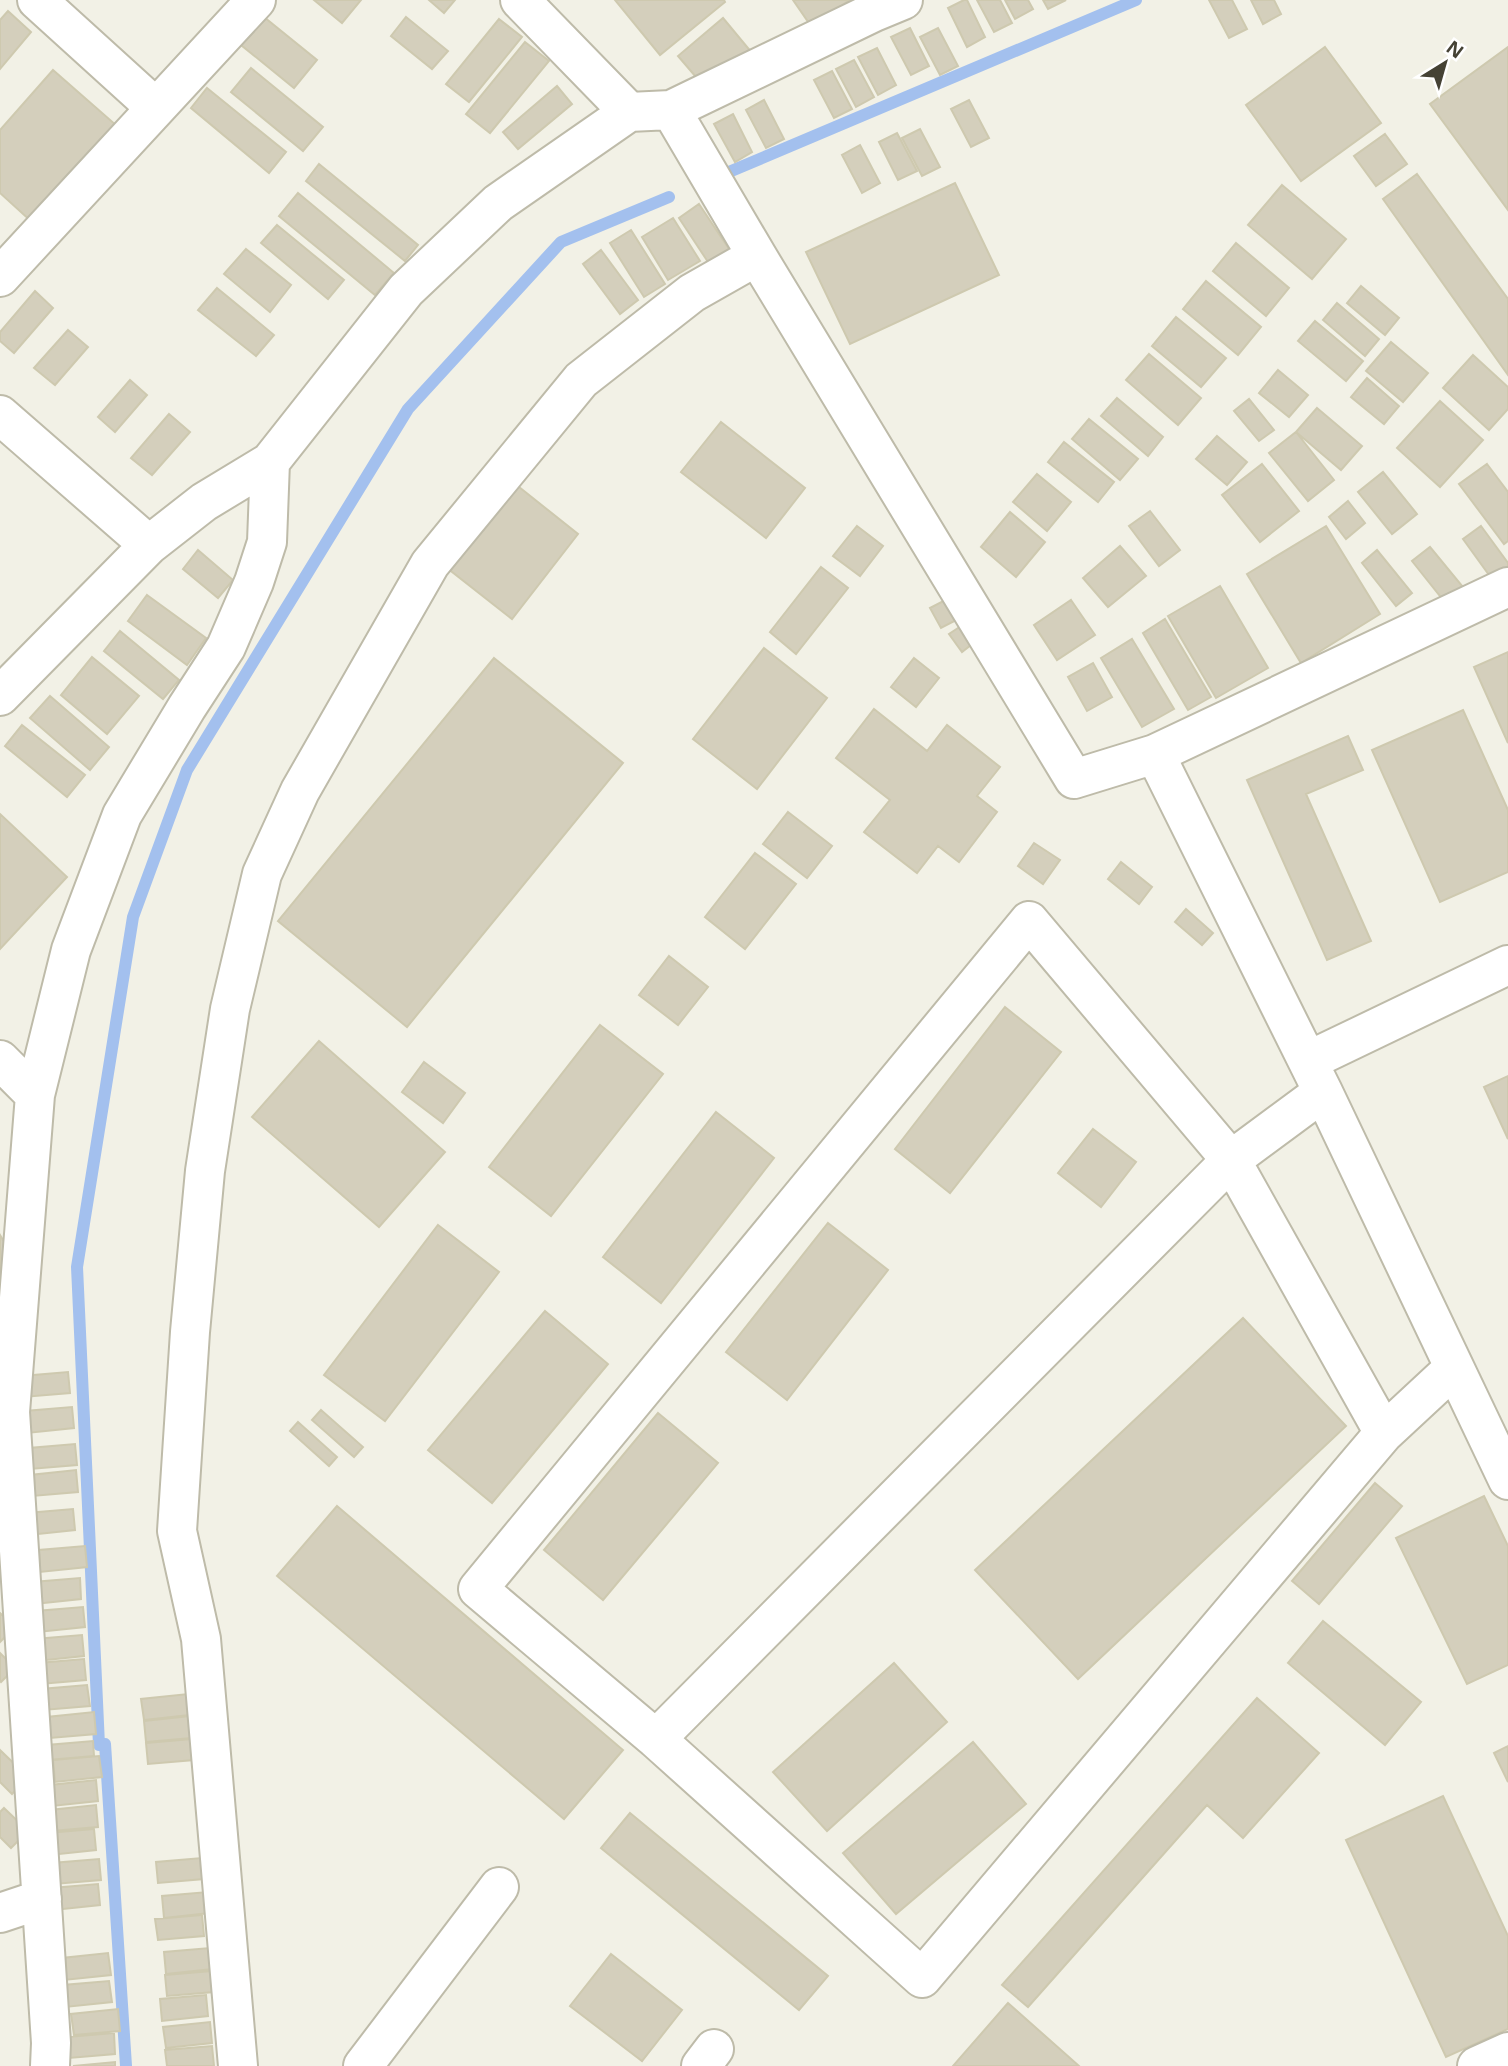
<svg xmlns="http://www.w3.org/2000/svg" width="1508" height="2066" viewBox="0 0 1508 2066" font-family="'Open Sans',sans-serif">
	<rect width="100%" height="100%" fill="#f2f1e6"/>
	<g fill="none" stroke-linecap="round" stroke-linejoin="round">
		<path stroke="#a3c0ee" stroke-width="12" d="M 717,177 L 1136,0
			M 126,2066 L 105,1744 L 99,1745 L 77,1267 L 133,917 L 187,770 L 408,409 L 561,242 L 669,197"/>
	</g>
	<path fill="#d4cfbc" stroke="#cec9af" stroke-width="2" d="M 314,0 L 361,0 L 342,23 Z
		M 429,0 L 455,0 L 444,13 Z
		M 615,0 L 724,0 L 725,2 L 660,55 Z
		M 793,0 L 850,0 L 811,26 Z
		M 964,0 L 967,0 L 985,37 L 967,47 L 948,8 Z
		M 977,0 L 1000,0 L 1012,23 L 994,32 Z
		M 1005,0 L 1028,0 L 1033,9 L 1015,19 Z
		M 1043,0 L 1066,0 L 1048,9 Z
		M 1209,0 L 1232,0 L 1247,29 L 1229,38 Z
		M 1251,0 L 1274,0 L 1281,14 L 1263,24 Z
		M 8,11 L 31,32 L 0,69 L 0,20 Z
		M 264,17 L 317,60 L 294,88 L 241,45 Z
		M 406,17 L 448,51 L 432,69 L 391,36 Z
		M 723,18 L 752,53 L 708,91 L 678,56 Z
		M 499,19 L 522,37 L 469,102 L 446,84 Z
		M 910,28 L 929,66 L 911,75 L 891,37 Z
		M 938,28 L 958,66 L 940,75 L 920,37 Z
		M 525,42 L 549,61 L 490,133 L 466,114 Z
		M 1325,47 L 1381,123 L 1301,181 L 1246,105 Z
		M 1508,47 L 1508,210 L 1430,104 Z
		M 877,48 L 896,85 L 878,95 L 858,57 Z
		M 854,60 L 874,97 L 856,107 L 836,69 Z
		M 251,68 L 323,127 L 303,151 L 231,92 Z
		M 53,70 L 117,126 L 32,222 L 0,193 L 0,130 Z
		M 832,71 L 852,109 L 834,118 L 814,80 Z
		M 557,86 L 572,104 L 518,149 L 503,132 Z
		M 207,88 L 286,152 L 269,173 L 191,108 Z
		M 764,100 L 784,139 L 766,148 L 746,110 Z
		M 969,100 L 989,138 L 971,147 L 951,109 Z
		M 733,114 L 752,152 L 735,162 L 714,124 Z
		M 920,129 L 940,167 L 922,176 L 902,138 Z
		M 897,133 L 917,171 L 898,180 L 879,142 Z
		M 1385,134 L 1407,164 L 1376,186 L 1354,156 Z
		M 860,145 L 880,183 L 862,193 L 842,155 Z
		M 319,164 L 418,245 L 405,261 L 306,181 Z
		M 1417,174 L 1508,299 L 1508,375 L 1383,199 Z
		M 955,183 L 999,275 L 850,344 L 806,252 Z
		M 1282,185 L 1346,239 L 1312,279 L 1248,225 Z
		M 298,193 L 394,273 L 375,295 L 279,216 Z
		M 699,204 L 729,249 L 708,262 L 679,218 Z
		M 673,218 L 700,261 L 668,280 L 642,237 Z
		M 277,225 L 344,280 L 328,299 L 261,243 Z
		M 631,230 L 665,284 L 644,297 L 610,243 Z
		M 1236,243 L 1289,288 L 1266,316 L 1213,271 Z
		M 246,249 L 291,285 L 270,312 L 224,274 Z
		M 601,250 L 638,300 L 620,314 L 583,264 Z
		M 1206,281 L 1261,327 L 1238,355 L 1183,309 Z
		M 1361,286 L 1399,318 L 1385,335 L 1347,303 Z
		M 217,288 L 274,335 L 256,356 L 198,310 Z
		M 35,291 L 53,308 L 14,353 L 0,341 L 0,332 Z
		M 1337,303 L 1379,339 L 1365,356 L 1323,320 Z
		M 1176,317 L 1226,358 L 1201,387 L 1152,346 Z
		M 1315,321 L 1363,361 L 1346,381 L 1298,341 Z
		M 68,330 L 88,347 L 55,385 L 34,368 Z
		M 1391,342 L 1428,373 L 1403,402 L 1366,371 Z
		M 1149,354 L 1201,398 L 1178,425 L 1126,380 Z
		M 1473,355 L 1508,387 L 1508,409 L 1489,430 L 1443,388 Z
		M 1278,370 L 1308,395 L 1289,417 L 1259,393 Z
		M 1367,378 L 1399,406 L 1384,424 L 1351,397 Z
		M 130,380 L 147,395 L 115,432 L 98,417 Z
		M 1117,398 L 1163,437 L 1148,456 L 1101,416 Z
		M 1249,399 L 1274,430 L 1259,441 L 1234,411 Z
		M 1440,401 L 1483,440 L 1440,487 L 1397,448 Z
		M 1317,408 L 1362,446 L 1341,470 L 1296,432 Z
		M 169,414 L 190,432 L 152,475 L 131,458 Z
		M 1089,419 L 1138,459 L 1120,480 L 1072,439 Z
		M 721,422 L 805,488 L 766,538 L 681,472 Z
		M 1296,432 L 1334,480 L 1308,501 L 1269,453 Z
		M 1217,436 L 1247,462 L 1227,485 L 1196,459 Z
		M 1064,442 L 1114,482 L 1098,502 L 1048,462 Z
		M 1262,464 L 1299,511 L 1260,542 L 1222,495 Z
		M 1487,464 L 1508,492 L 1508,541 L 1504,544 L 1459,484 Z
		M 1383,472 L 1417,514 L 1392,534 L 1358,492 Z
		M 1037,474 L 1071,502 L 1047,531 L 1013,502 Z
		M 509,479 L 578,534 L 512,619 L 442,564 Z
		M 1348,501 L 1365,523 L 1346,539 L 1329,517 Z
		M 1150,511 L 1180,550 L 1159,566 L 1129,526 Z
		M 1010,512 L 1045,542 L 1016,577 L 981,547 Z
		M 857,526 L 883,546 L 860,576 L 833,556 Z
		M 1326,526 L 1380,614 L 1301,663 L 1247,574 Z
		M 1481,526 L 1508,563 L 1508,577 L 1497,586 L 1463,539 Z
		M 1120,546 L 1146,576 L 1108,607 L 1083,578 Z
		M 1430,547 L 1463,587 L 1444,601 L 1412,561 Z
		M 198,550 L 233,580 L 218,598 L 183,569 Z
		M 1377,550 L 1412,593 L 1396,606 L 1362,563 Z
		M 821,567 L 848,588 L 796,654 L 770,632 Z
		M 1220,586 L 1268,668 L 1216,698 L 1168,616 Z
		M 147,595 L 206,638 L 187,665 L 128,621 Z
		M 951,597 L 962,617 L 941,628 L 930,608 Z
		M 1071,600 L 1095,635 L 1057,660 L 1034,625 Z
		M 1165,619 L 1211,697 L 1188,710 L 1143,633 Z
		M 964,624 L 976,641 L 962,652 L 949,634 Z
		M 120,631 L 179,680 L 163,699 L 104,651 Z
		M 1132,639 L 1174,709 L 1142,727 L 1101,658 Z
		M 764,648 L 827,698 L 757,789 L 693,739 Z
		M 1508,652 L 1508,743 L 1474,667 Z
		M 92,657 L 139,696 L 107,734 L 61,695 Z
		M 494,658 L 623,763 L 407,1027 L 278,921 Z
		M 914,658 L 939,678 L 916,707 L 891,687 Z
		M 1093,663 L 1112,697 L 1087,711 L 1068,677 Z
		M 50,696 L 109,747 L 90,770 L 30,718 Z
		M 874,709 L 927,751 L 947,725 L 1000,767 L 977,796 L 997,812 L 959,862 L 938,846 L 917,873 L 864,832 L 890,800 L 836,758 Z
		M 1463,710 L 1508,810 L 1508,872 L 1440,902 L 1372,750 Z
		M 22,725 L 85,775 L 67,797 L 5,746 Z
		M 1348,736 L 1363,770 L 1306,794 L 1371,941 L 1327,960 L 1247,780 Z
		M 788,812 L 832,846 L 807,878 L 763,844 Z
		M 0,814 L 67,877 L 0,949 Z
		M 1034,843 L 1060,860 L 1043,884 L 1018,866 Z
		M 755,853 L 796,884 L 745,949 L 705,917 Z
		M 1121,862 L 1152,887 L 1139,904 L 1108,879 Z
		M 1186,909 L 1213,933 L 1202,945 L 1175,922 Z
		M 669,956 L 708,987 L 678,1025 L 639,995 Z
		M 1005,1007 L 1061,1052 L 950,1193 L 895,1149 Z
		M 600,1025 L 663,1074 L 551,1216 L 489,1167 Z
		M 319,1041 L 445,1152 L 379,1227 L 252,1117 Z
		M 424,1062 L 465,1093 L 443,1123 L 402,1092 Z
		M 1508,1076 L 1508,1139 L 1484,1087 Z
		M 716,1112 L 774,1158 L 661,1303 L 603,1257 Z
		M 1093,1129 L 1136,1162 L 1101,1207 L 1058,1173 Z
		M 828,1223 L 888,1270 L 787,1400 L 726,1352 Z
		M 438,1225 L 499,1272 L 385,1421 L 324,1375 Z
		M 0,1235 L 16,1262 L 1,1271 L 0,1270 Z
		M 545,1311 L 608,1364 L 492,1503 L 428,1450 Z
		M 1243,1318 L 1346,1426 L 1078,1679 L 975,1570 Z
		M 68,1372 L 70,1393 L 23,1397 L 22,1376 Z
		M 72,1407 L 74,1428 L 27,1433 L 25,1411 Z
		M 321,1410 L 363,1447 L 354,1457 L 312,1420 Z
		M 658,1413 L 718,1463 L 603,1600 L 544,1550 Z
		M 298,1422 L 337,1457 L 329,1466 L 290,1431 Z
		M 75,1444 L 77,1465 L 30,1469 L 29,1448 Z
		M 76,1470 L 78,1492 L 32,1496 L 30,1475 Z
		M 1375,1483 L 1402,1506 L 1319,1604 L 1292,1581 Z
		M 1484,1496 L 1508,1546 L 1508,1665 L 1467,1684 L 1396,1538 Z
		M 337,1506 L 623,1750 L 564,1819 L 277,1576 Z
		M 73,1509 L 75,1530 L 29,1535 L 27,1513 Z
		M 85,1546 L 87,1567 L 40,1572 L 39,1550 Z
		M 80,1578 L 81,1599 L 35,1604 L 33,1582 Z
		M 83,1607 L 85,1627 L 38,1632 L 36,1611 Z
		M 0,1613 L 15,1627 L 0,1642 Z
		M 1323,1621 L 1421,1702 L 1385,1745 L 1288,1663 Z
		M 82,1635 L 84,1656 L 37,1661 L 35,1639 Z
		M 0,1653 L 15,1668 L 1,1682 L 0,1681 Z
		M 84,1659 L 86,1680 L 40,1684 L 38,1663 Z
		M 894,1663 L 947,1722 L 827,1831 L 773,1772 Z
		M 87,1685 L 90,1706 L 43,1710 L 41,1689 Z
		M 188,1694 L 190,1715 L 144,1720 L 141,1699 Z
		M 1257,1698 L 1319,1753 L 1243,1838 L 1207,1805 L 1028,2007 L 1002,1985 Z
		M 94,1712 L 96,1734 L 50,1738 L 47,1717 Z
		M 190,1716 L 192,1738 L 146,1742 L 144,1721 Z
		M 192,1739 L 194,1760 L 148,1764 L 146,1743 Z
		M 93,1741 L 94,1756 L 48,1760 L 47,1745 Z
		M 973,1742 L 1026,1804 L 896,1914 L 843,1853 Z
		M 1508,1746 L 1508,1782 L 1494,1753 Z
		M 0,1750 L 28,1777 L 12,1794 L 0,1782 Z
		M 99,1756 L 102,1777 L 55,1782 L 53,1760 Z
		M 96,1780 L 98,1801 L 52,1806 L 50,1785 Z
		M 1443,1796 L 1508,1936 L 1508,2029 L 1446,2057 L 1346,1840 Z
		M 96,1805 L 98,1827 L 52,1831 L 50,1810 Z
		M 4,1808 L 28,1831 L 11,1848 L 0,1837 L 0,1812 Z
		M 630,1813 L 828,1976 L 799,2010 L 601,1848 Z
		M 94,1829 L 96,1850 L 50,1855 L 47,1833 Z
		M 202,1858 L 204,1879 L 158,1883 L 156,1862 Z
		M 99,1859 L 101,1880 L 54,1884 L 52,1863 Z
		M 98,1884 L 100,1905 L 54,1910 L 52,1888 Z
		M 208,1892 L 210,1913 L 164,1918 L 162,1896 Z
		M 202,1915 L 204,1936 L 158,1940 L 155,1919 Z
		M 210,1948 L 213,1969 L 166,1974 L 164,1952 Z
		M 108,1953 L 111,1975 L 64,1980 L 62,1958 Z
		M 611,1954 L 682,2010 L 642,2061 L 570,2006 Z
		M 212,1971 L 214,1992 L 167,1996 L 165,1975 Z
		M 109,1981 L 112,2002 L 65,2007 L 63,1985 Z
		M 206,1995 L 208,2016 L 162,2021 L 160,1999 Z
		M 1008,2003 L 1079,2066 L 953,2066 Z
		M 118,2009 L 120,2031 L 74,2035 L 71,2014 Z
		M 210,2022 L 212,2043 L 166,2048 L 163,2027 Z
		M 114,2033 L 115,2054 L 69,2058 L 67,2037 Z
		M 212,2046 L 214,2066 L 167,2066 L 165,2050 Z
		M 115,2062 L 115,2066 L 73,2066 Z"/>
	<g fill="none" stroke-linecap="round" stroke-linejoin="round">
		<defs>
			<path id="minor" d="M 37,0 L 156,108
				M 520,0 L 629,112 L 671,110 L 757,256 L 1074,779 L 1155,754 L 1508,587
				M 671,110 L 874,12 L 903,0
				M 0,277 L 256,0
				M 0,415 L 149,545
				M 0,696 L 149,545 L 204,502 L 270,462 L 406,290 L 498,203 L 629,112
				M 1155,754 L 1323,1092 L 1508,1480
				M 0,1060 L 35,1095 L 10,1412 L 51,2043 L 50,2066
				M 1308,1061 L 1508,965
				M 1323,1092 L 1231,1160 L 656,1739 L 922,1978 L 1384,1433 L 1454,1368
				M 35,1095 L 71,950 L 122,815 L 187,707 L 226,647 L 254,582 L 267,542 L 270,462
				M 656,1739 L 478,1589 L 1029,921 L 1231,1160 L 1384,1433
				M 0,1913 L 42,1899
				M 238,2066 L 201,1639 L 177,1531 L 190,1332 L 205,1171 L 230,1009 L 262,874 L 300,791 L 430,564 L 581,380 L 692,293 L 757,256
				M 363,2066 L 499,1887
				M 701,2066 L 714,2049
				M 1477,2066 L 1508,2052"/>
		</defs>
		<use href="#minor" stroke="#bebba9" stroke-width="42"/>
		<use href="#minor" stroke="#fff" stroke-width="38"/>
	</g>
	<g transform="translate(1445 63) rotate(37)" stroke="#ffffff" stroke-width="5" paint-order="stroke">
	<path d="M0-5L12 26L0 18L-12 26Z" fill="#454235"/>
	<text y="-10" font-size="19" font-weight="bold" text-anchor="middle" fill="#454235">N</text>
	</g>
</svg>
